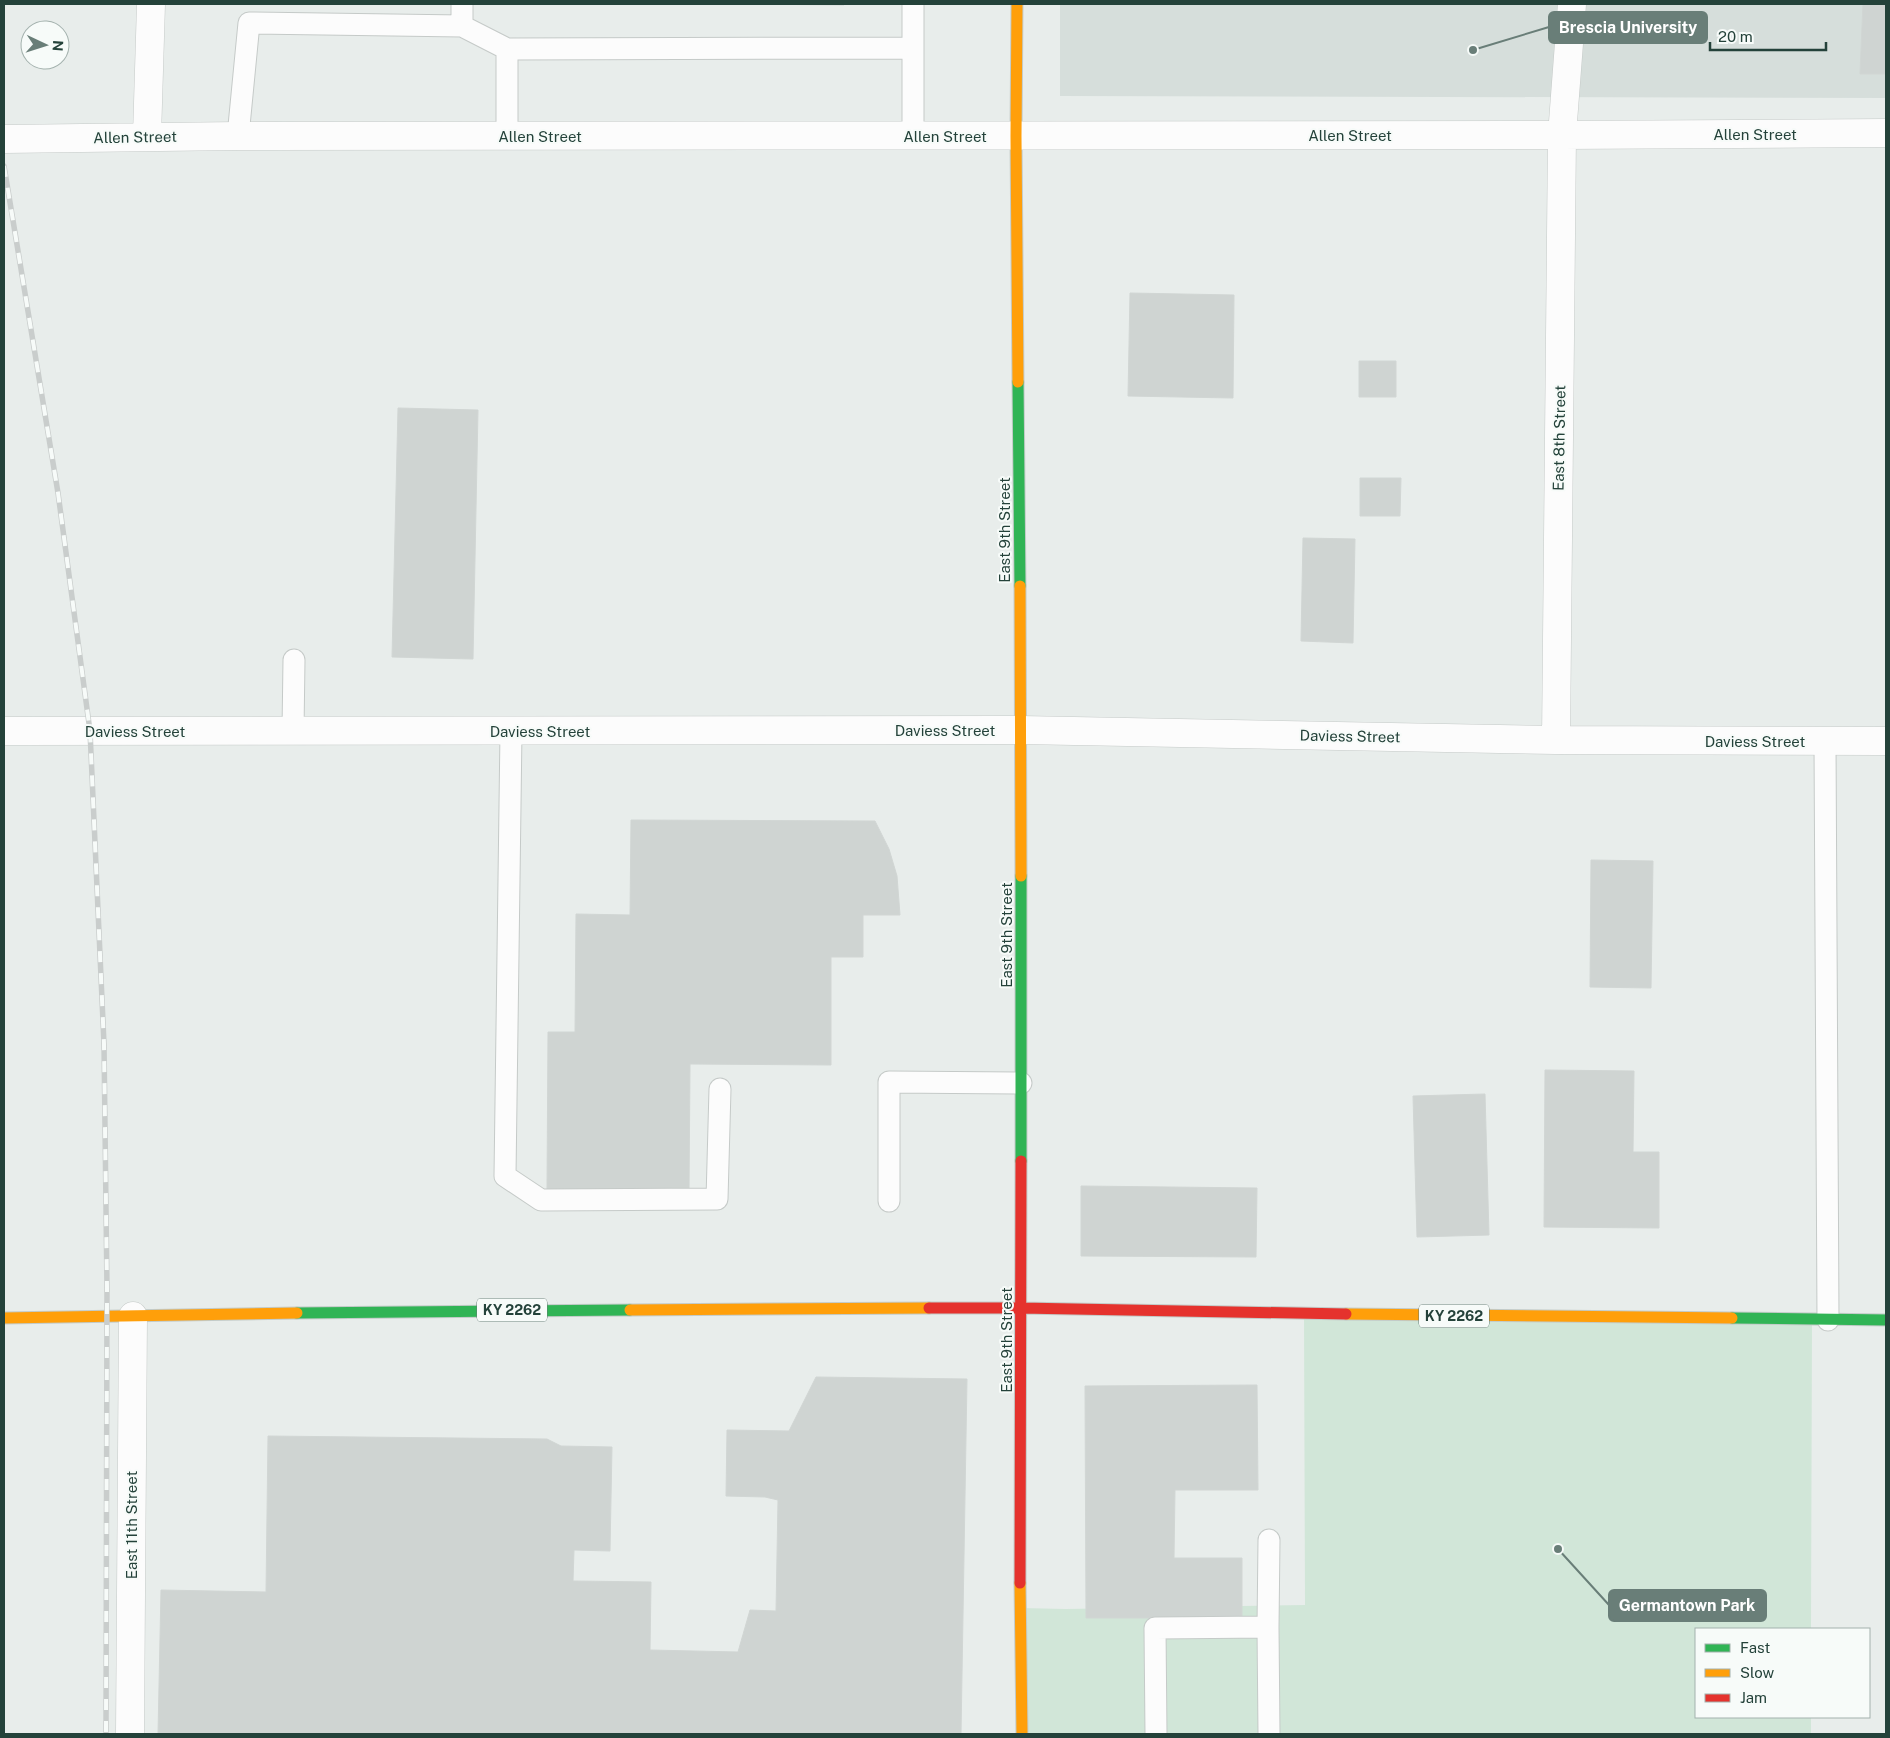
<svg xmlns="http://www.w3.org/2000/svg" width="1890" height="1738" viewBox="0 0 1890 1738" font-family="'Public Sans',sans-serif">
	<rect width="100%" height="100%" fill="#e8edeb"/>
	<path fill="#d6dedb" d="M 1060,4 L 1886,4 L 1886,98 L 1060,96 Z"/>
	<path fill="#d1e6d8" d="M 1304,1314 L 1812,1320 L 1811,1629 L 1696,1629 L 1696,1717 L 1811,1717 L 1811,1734 L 1022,1734 L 1020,1608 L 1066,1609 L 1305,1605 Z"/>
	<path fill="#cfd4d2" stroke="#d1d6d4" d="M 745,4 L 844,4 L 844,5 Z
		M 1863,4 L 1886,4 L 1886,74 L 1860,74 Z
		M 1130,293 L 1234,295 L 1233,398 L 1128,396 Z
		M 1359,361 L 1396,361 L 1396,397 L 1359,397 Z
		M 398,408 L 478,410 L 473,659 L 392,657 Z
		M 1360,478 L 1401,478 L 1400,516 L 1360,516 Z
		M 1303,538 L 1355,539 L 1353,643 L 1301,641 Z
		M 631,820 L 875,821 L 889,849 L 897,876 L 900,915 L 863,915 L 863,957 L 831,957 L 831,1065 L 690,1064 L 689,1190 L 547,1189 L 548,1032 L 575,1032 L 576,914 L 630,915 Z
		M 1591,860 L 1653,861 L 1651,988 L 1590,987 Z
		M 1545,1070 L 1634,1071 L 1633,1152 L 1659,1152 L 1659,1228 L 1544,1227 Z
		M 1485,1094 L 1489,1235 L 1417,1237 L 1413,1096 Z
		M 1081,1186 L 1257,1188 L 1256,1257 L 1081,1256 Z
		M 816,1377 L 967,1379 L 961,1734 L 158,1734 L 161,1590 L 266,1592 L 268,1436 L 547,1439 L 561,1446 L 612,1447 L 610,1551 L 574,1550 L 573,1581 L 651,1582 L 650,1650 L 738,1652 L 750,1610 L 776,1611 L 778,1500 L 765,1497 L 726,1496 L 727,1430 L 789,1431 Z
		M 1257,1385 L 1258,1490 L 1175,1490 L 1174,1558 L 1242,1558 L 1242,1618 L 1086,1618 L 1085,1386 Z"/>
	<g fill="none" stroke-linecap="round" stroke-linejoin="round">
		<defs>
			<path id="lane" d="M 462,26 L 462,4
				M 913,48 L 913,4
				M 507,49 L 913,48 L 913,136
				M 238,136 L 249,23 L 462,26 L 507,49 L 507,136
				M 293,731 L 294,660
				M 511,731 L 505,1176 L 541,1200 L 717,1199 L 720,1089
				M 1825,741 L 1828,1320
				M 889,1201 L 889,1082 L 1021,1083
				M 1268,1627 L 1269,1540
				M 1156,1734 L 1155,1628 L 1268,1627 L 1269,1734"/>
			<path id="street" d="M 147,136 L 151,4
				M 4,139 L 238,136 L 1562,135 L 1886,133
				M 4,731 L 1021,730 L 1556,740 L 1886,741
				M 1556,740 L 1562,135 L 1572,4
				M 130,1734 L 133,1316"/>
			<path id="fast" d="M 1018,382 L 1020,586
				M 1021,1161 L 1021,876
				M 297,1313 L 630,1310
				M 1732,1318 L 1886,1320"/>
			<path id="slow" d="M 1017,4 L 1016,136 L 1018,382
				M 1020,586 L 1021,876
				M 630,1310 L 929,1308
				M 1346,1314 L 1732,1318
				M 4,1318 L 297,1313
				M 1020,1583 L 1022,1734"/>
			<path id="jam" d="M 929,1308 L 1021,1308 L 1346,1314
				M 1020,1583 L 1021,1161"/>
		</defs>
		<use href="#lane" stroke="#c5cac8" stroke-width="23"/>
		<use href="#street" stroke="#c5cac8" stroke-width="29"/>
		<use href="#fast" stroke="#c3cbc8" stroke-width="13"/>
		<use href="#slow" stroke="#c3cbc8" stroke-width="13"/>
		<use href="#jam" stroke="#c3cbc8" stroke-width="13"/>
		<use href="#lane" stroke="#fcfcfc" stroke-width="21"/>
		<use href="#street" stroke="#fcfcfc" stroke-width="28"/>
		<use href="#fast" stroke="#30b455" stroke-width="11"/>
		<use href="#slow" stroke="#ff9f0a" stroke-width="11"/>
		<use href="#jam" stroke="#e5322d" stroke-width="11"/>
		<defs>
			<path id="rail" d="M 4,166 L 58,493 L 90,731 L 104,1044 L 107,1289 L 106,1734"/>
		</defs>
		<use href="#rail" stroke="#c9cdcc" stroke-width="5.5"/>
		<use href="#rail" stroke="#f7fbf9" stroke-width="4" stroke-dasharray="11" stroke-linecap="butt"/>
	</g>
	<g text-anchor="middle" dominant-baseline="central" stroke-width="4" stroke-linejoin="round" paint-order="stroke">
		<g fill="#f7fbf9" stroke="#637a73" stroke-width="1">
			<rect x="477" y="1298.5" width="70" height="23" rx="4"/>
			<rect x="1419" y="1304.5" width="70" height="23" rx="4"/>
		</g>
		<g font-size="14" font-weight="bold" fill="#24423a">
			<text x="512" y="1310">KY 2262</text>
			<text x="1454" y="1316">KY 2262</text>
		</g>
		<g font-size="15" fill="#24423a" stroke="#f7fbf9">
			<text x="1755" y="134">Allen Street</text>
			<text x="1350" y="135">Allen Street</text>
			<text x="540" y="136">Allen Street</text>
			<text x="945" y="136">Allen Street</text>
			<text transform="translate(135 137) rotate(-1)">Allen Street</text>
			<text transform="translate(1559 438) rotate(-89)">East 8th Street</text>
			<text transform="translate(1004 530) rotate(-90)">East 9th Street</text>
			<text x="945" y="730">Daviess Street</text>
			<text x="135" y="731">Daviess Street</text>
			<text x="540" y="731">Daviess Street</text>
			<text transform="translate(1350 736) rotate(1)">Daviess Street</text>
			<text x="1755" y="741">Daviess Street</text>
			<text transform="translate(1006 935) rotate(-90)">East 9th Street</text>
			<text transform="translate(1006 1340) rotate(-90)">East 9th Street</text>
			<text transform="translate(131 1525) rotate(-90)">East 11th Street</text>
		</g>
	</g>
	<path fill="none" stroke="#697e78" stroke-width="2" d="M1473 50L1549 27M1558 1549L1609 1605"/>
	<g fill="#697e78" stroke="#f7fbf9" stroke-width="2">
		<circle cx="1473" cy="50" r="5"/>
		<circle cx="1558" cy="1549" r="5"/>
	</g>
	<g fill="#697e78" stroke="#697e78" stroke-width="2">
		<rect x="1549" y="12" width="158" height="31" rx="5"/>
		<rect x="1609" y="1590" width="157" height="31" rx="5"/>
	</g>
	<g font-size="16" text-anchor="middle" font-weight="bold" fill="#fff">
		<text x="1628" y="33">Brescia University</text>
		<text x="1687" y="1611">Germantown Park</text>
	</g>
	<rect width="1890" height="1738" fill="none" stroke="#24423a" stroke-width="10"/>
	<rect x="1695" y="1628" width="175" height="90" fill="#f7fbf9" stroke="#a3b1ad"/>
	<rect x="1705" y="1644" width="25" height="8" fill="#30b455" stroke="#a3b1ad"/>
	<text x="1740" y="1653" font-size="15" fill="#24423a">Fast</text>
	<rect x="1705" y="1669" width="25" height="8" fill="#ff9f0a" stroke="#a3b1ad"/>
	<text x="1740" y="1678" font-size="15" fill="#24423a">Slow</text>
	<rect x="1705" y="1694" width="25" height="8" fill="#e5322d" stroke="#a3b1ad"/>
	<text x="1740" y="1703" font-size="15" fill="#24423a">Jam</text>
	<g transform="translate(45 45) rotate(94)"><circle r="24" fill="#f7fbf9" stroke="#a3b1ad"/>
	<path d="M0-4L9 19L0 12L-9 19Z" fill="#697e78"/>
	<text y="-8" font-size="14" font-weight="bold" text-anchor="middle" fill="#24423a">N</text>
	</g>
	<path d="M1710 42v8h116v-8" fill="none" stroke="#24423a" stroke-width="2.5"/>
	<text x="1718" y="42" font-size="15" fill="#24423a" stroke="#f7fbf9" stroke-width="4" paint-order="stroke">20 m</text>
</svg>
